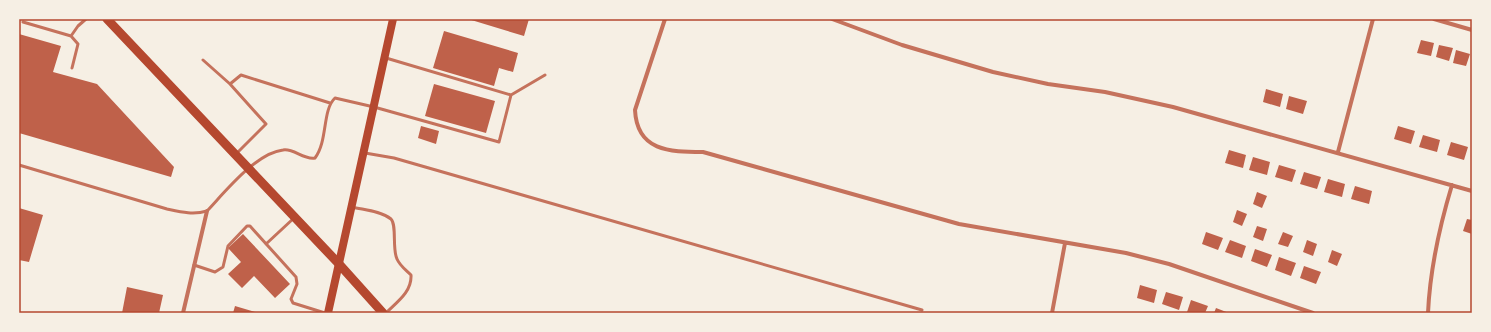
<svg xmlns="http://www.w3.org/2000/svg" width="1491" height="332" viewBox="0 0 1491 332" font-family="'Sofia Sans Condensed',sans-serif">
	<rect width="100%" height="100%" fill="#f6efe4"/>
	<path fill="#bf614a" d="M 468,19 L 529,19 L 524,36 Z
		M 444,31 L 518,53 L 513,72 L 499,68 L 494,86 L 433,68 Z
		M 19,34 L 61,46 L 53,72 L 97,84 L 174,167 L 171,177 L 19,133 Z
		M 1421,40 L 1434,43 L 1431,56 L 1417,53 Z
		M 1439,45 L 1453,48 L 1449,61 L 1436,57 Z
		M 1456,50 L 1470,54 L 1466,66 L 1453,63 Z
		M 434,84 L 495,101 L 486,133 L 425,116 Z
		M 1266,89 L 1283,94 L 1280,107 L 1263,102 Z
		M 1289,96 L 1307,101 L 1303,114 L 1286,109 Z
		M 421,126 L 439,131 L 436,144 L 418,138 Z
		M 1398,126 L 1415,131 L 1411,144 L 1394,139 Z
		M 1423,135 L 1440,140 L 1437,152 L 1419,147 Z
		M 1451,142 L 1468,147 L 1464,160 L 1447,155 Z
		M 1229,150 L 1246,155 L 1243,168 L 1225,163 Z
		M 1253,157 L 1270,162 L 1267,175 L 1249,170 Z
		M 1279,165 L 1296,170 L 1292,182 L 1275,177 Z
		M 1304,172 L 1321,177 L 1317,189 L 1300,184 Z
		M 1328,179 L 1345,184 L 1342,197 L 1324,192 Z
		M 1355,186 L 1372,191 L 1369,204 L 1351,199 Z
		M 1257,192 L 1267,196 L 1262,208 L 1253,204 Z
		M 19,208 L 43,215 L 29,262 L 19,260 Z
		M 1237,210 L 1247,214 L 1242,226 L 1233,222 Z
		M 1467,219 L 1472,220 L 1472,234 L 1463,231 Z
		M 1257,226 L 1267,229 L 1263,241 L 1253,237 Z
		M 1206,232 L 1223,238 L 1218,250 L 1202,244 Z
		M 1283,232 L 1293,236 L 1288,247 L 1278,244 Z
		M 243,234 L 290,284 L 275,298 L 254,276 L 242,288 L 228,274 L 241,262 L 228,248 Z
		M 1230,240 L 1246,246 L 1242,258 L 1225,252 Z
		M 1307,240 L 1317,244 L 1313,256 L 1303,252 Z
		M 1255,249 L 1272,255 L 1267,267 L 1251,261 Z
		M 1332,250 L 1342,254 L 1337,266 L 1328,262 Z
		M 1279,257 L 1296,263 L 1291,276 L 1275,270 Z
		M 1304,266 L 1321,272 L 1316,284 L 1300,278 Z
		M 1140,285 L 1157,290 L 1154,303 L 1137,298 Z
		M 127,287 L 163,295 L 159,313 L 122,313 Z
		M 1166,292 L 1183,297 L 1179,310 L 1162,304 Z
		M 1191,300 L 1208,306 L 1205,313 L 1187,312 Z
		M 235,306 L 259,313 L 233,313 Z
		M 1216,308 L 1229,313 L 1214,313 Z"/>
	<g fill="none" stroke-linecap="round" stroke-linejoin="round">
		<path stroke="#c5725c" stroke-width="3" d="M 23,22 L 71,36 L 78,26 L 86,19
			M 71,36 L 78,44 L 72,68
			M 203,60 L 230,84
			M 511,95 L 545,75
			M 365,153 L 394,158 L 922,310
			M 236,154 L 266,124 L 230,84 L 241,75 L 330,103
			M 19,165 L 167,209 C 181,212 193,215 207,211 C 225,192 256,153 283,150 C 294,148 303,160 315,158 C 328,141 322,110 335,98 L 374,107 L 499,142 L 511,95 L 386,58
			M 352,207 C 364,210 381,211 391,219 C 397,225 392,249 397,259 C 400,266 406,270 411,275 C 412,292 397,302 386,313
			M 266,244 L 294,218
			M 194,265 L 215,272 L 223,267 L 228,246 L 247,226 L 250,226 L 296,277 L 297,284 L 291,299 L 293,303 L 325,313"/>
		<path stroke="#c5725c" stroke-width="4" d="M 665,19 L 635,110 C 637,151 669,152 703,152 L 959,224 L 1126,253 L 1169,264 L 1313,313
			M 832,19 L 902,45 L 993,72 L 1048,84 L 1105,92 L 1173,107 L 1472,191
			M 1434,19 L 1472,30
			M 1338,152 L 1373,19
			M 183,313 L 207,211
			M 1052,313 L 1065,243
			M 1428,313 C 1430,269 1439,228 1452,185"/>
		<path stroke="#b5482f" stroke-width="8" d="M 328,313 L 393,19"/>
		<path stroke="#b5482f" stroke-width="9" d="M 107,19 L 339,264 L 383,313"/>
	</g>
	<rect width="1491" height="332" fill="none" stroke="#f6efe4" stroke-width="40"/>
	<rect x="20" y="20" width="1451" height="292" fill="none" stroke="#b5482f" stroke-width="1.5"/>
</svg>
